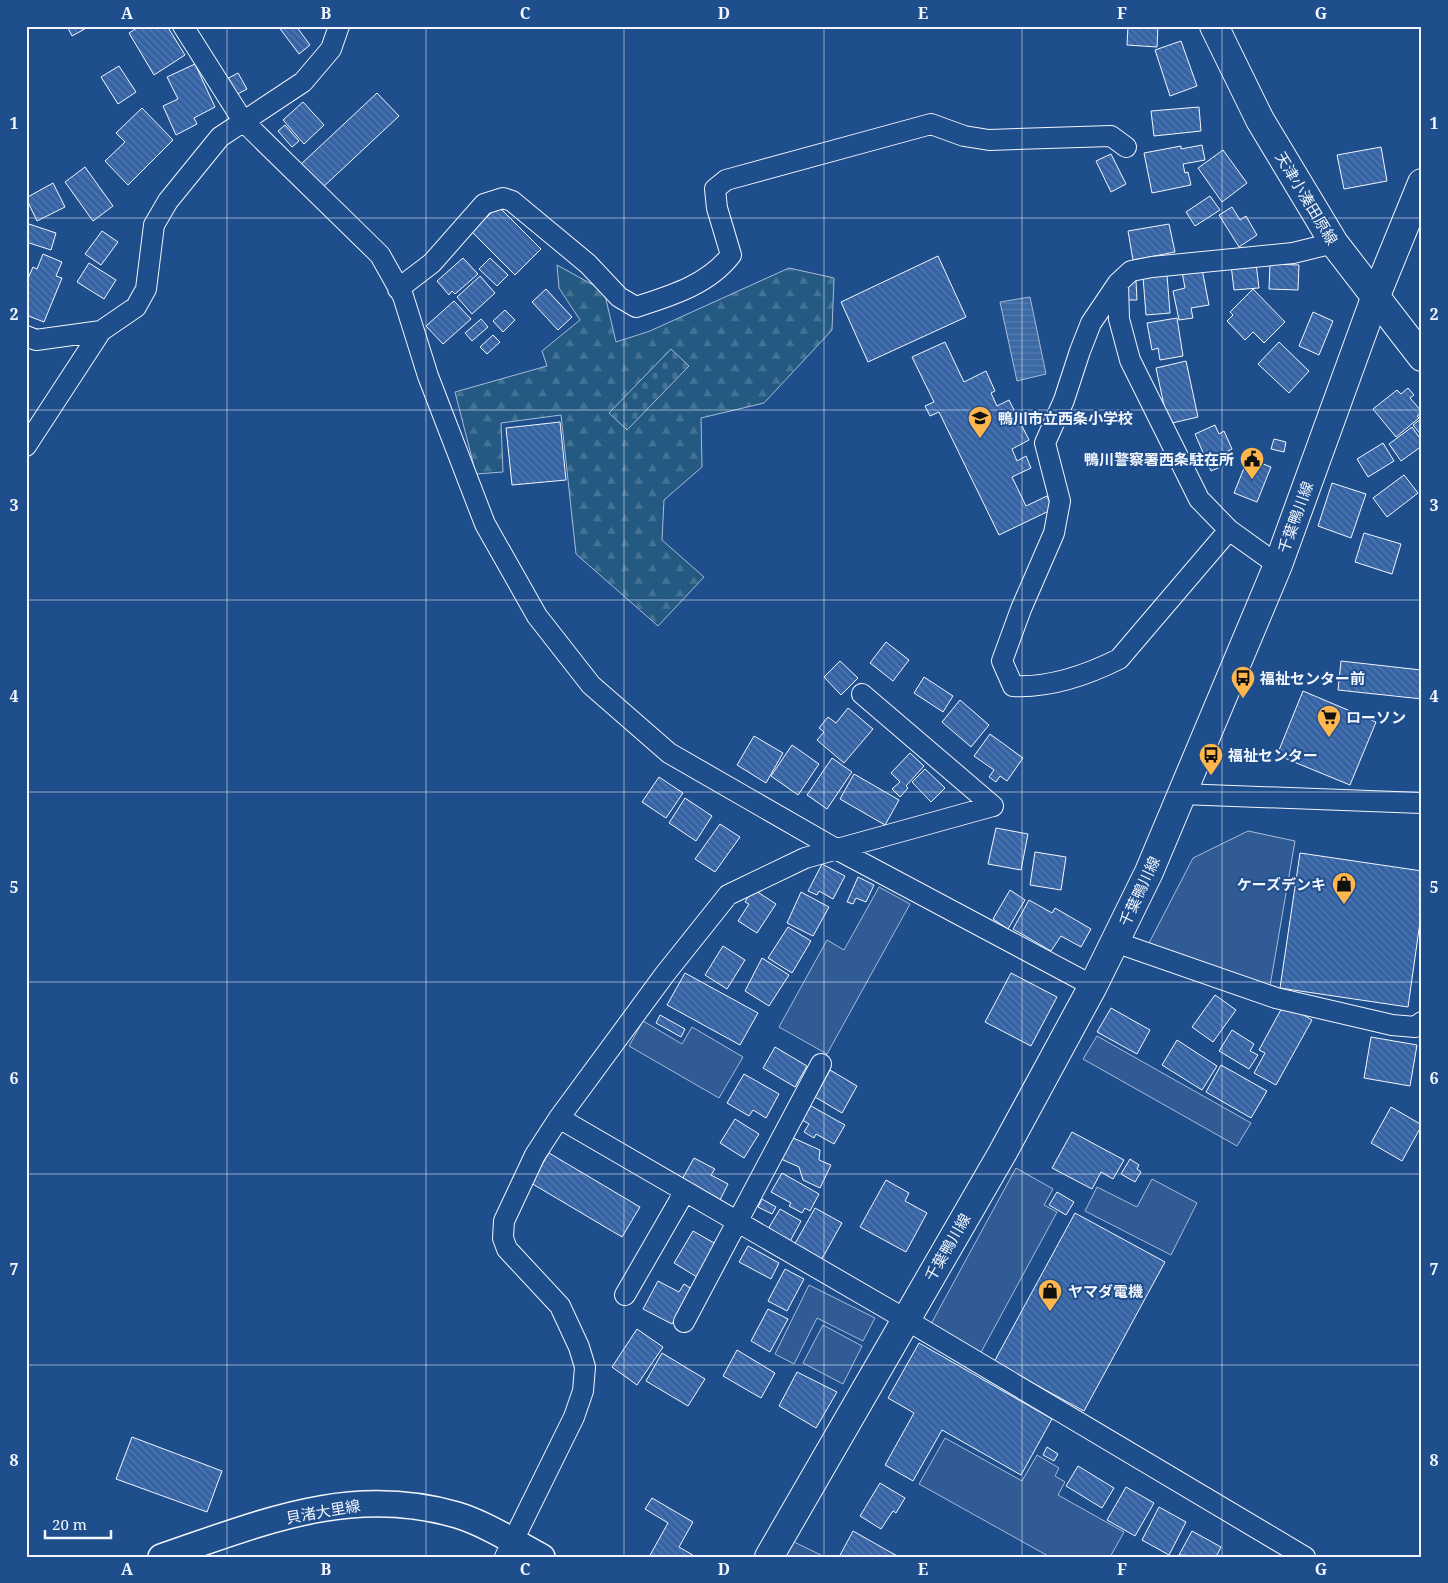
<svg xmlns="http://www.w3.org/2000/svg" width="1448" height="1583" viewBox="0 0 1448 1583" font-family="'Noto Serif','Noto Sans JP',serif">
	<defs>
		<pattern id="forest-firs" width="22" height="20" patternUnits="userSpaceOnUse" patternTransform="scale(1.25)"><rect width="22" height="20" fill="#245a82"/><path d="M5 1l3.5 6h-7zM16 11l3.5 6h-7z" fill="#447295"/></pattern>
		<pattern id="cemetery-stones" width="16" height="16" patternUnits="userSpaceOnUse" patternTransform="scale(1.25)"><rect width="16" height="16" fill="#245a82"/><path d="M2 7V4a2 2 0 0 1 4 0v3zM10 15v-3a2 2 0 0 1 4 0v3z" fill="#447295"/></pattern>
		<pattern id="water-rules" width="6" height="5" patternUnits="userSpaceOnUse" patternTransform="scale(1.25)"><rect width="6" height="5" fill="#3b69a3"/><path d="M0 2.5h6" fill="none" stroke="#587fb1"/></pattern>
		<pattern id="building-back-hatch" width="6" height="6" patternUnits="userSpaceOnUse" patternTransform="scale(1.25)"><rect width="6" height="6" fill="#3563a3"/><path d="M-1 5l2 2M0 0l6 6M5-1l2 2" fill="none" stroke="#537ab1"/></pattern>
	</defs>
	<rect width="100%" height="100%" fill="#1f4e8c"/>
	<path fill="url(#forest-firs)" stroke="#a8bbd7" d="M 557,265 L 604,291 L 616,342 L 650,331 L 789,268 L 834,278 L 832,330 L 764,403 L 701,418 L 702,467 L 664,500 L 662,540 L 704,577 L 658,626 L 576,554 L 561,415 L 501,423 L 503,472 L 476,474 L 455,392 L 547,366 L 542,351 L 580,320 L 559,288 Z"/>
	<path fill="url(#cemetery-stones)" stroke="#a8bbd7" d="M 671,349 L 689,366 L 627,430 L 609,413 Z"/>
	<path fill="#305b95" stroke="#a8bbd7" d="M 1248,831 L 1295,841 L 1270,986 L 1148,945 L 1193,858 Z
		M 879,887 L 910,904 L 827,1054 L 779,1027 L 827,940 L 844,950 Z
		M 643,1021 L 682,1044 L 692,1027 L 743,1057 L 719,1098 L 629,1046 Z
		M 1097,1036 L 1251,1123 L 1237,1146 L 1083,1059 Z
		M 1016,1168 L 1053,1189 L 1044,1205 L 1057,1212 L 979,1356 L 931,1324 Z
		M 1152,1179 L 1197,1203 L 1171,1255 L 1085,1211 L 1097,1187 L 1137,1207 Z
		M 809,1285 L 875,1318 L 863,1341 L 817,1318 L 794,1364 L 775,1354 Z
		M 823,1325 L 862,1346 L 843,1384 L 803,1363 Z
		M 945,1438 L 1022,1481 L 1037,1455 L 1059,1468 L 1055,1476 L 1065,1482 L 1058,1495 L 1124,1532 L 1110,1557 L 1050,1557 L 919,1484 Z
		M 792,1541 L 825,1557 L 783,1557 Z"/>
	<path fill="url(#water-rules)" stroke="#a8bbd7" d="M 1030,297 L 1046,374 L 1017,381 L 1000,302 Z"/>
	<path fill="url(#building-back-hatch)" stroke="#f2f6ff" d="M 67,26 L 90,26 L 72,36 Z
		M 140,26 L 167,26 L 185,55 L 154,75 L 129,33 Z
		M 278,26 L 296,26 L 310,45 L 299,54 Z
		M 1128,26 L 1158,26 L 1157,47 L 1127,45 Z
		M 1181,41 L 1197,86 L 1170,96 L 1155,50 Z
		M 195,64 L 215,107 L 194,118 L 197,124 L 176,135 L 163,106 L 178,99 L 167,77 Z
		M 119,66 L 136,92 L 118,104 L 101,77 Z
		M 238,73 L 247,89 L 232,97 L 223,81 Z
		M 377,93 L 399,116 L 321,189 L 299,166 Z
		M 303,102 L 324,125 L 304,144 L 283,120 Z
		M 1199,107 L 1201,131 L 1154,136 L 1151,111 Z
		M 142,108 L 173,140 L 128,185 L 105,161 L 125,142 L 116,133 Z
		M 285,125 L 299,141 L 292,147 L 278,131 Z
		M 1202,145 L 1205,160 L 1183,164 L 1185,173 L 1188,172 L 1191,185 L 1152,193 L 1144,153 L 1181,146 L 1181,149 Z
		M 1381,147 L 1387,181 L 1344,189 L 1337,155 Z
		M 1223,150 L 1247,183 L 1222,202 L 1198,168 Z
		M 1111,154 L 1126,184 L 1111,192 L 1096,161 Z
		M 85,167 L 113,206 L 93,221 L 65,182 Z
		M 53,183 L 65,207 L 37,221 L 26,198 Z
		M 1210,196 L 1220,210 L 1195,226 L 1186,212 Z
		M 498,206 L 541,249 L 515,275 L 472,232 Z
		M 1232,207 L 1240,220 L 1246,216 L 1257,235 L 1239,247 L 1219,215 Z
		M 26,223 L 56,233 L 51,250 L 26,242 Z
		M 1169,224 L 1175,252 L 1133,260 L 1128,231 Z
		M 102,231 L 118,242 L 101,265 L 85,254 Z
		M 43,254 L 62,262 L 56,276 L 62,278 L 44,322 L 26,315 L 26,283 L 33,267 L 37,269 Z
		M 938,256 L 966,317 L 868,362 L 841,302 Z
		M 463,258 L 478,274 L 455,294 L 452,291 L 449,295 L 437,281 Z
		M 490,258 L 508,275 L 497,286 L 479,269 Z
		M 89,263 L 116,280 L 104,299 L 77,282 Z
		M 1256,263 L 1259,288 L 1234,290 L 1231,265 Z
		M 1270,264 L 1299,265 L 1298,290 L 1269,289 Z
		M 1202,269 L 1209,305 L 1191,308 L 1193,318 L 1179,320 L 1173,291 L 1185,288 L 1182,272 Z
		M 1167,275 L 1170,313 L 1146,315 L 1143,277 Z
		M 480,276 L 495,293 L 472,314 L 457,297 Z
		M 1126,281 L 1136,281 L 1137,300 L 1127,300 Z
		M 546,289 L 572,317 L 558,330 L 532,302 Z
		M 1253,289 L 1285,322 L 1264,343 L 1253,332 L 1245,340 L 1227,321 L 1233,315 L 1230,312 Z
		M 454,301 L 471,319 L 443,344 L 426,326 Z
		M 505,310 L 515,320 L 503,332 L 493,321 Z
		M 1313,312 L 1333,321 L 1319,355 L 1299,346 Z
		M 1177,318 L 1183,356 L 1160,360 L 1158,348 L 1152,350 L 1147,323 Z
		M 481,319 L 488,327 L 472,341 L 465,333 Z
		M 493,335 L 500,342 L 487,354 L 480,347 Z
		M 945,342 L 964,382 L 986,371 L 995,391 L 991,393 L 997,406 L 1009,400 L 1029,440 L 1012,449 L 1017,461 L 1026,456 L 1031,468 L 1012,477 L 1026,506 L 1047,496 L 1053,509 L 999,535 L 939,412 L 930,416 L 925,406 L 934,402 L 912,357 Z
		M 1279,342 L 1309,371 L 1289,393 L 1258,364 Z
		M 1186,361 L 1198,417 L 1168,424 L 1156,368 Z
		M 1408,388 L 1414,395 L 1410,398 L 1422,412 L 1417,416 L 1419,418 L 1396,437 L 1373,409 L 1397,390 L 1401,394 Z
		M 1422,418 L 1422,436 L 1413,425 Z
		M 560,422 L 566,480 L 512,485 L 506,428 Z
		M 1215,425 L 1219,434 L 1224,431 L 1232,449 L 1226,452 L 1230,463 L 1211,471 L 1195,434 Z
		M 1412,427 L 1422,441 L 1422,446 L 1401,461 L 1389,444 Z
		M 1274,439 L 1286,442 L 1284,452 L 1271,449 Z
		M 1383,443 L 1394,461 L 1368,477 L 1357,459 Z
		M 1248,458 L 1271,467 L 1257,502 L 1234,493 Z
		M 1404,475 L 1418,493 L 1387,517 L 1373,498 Z
		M 1332,483 L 1366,494 L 1351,538 L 1318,526 Z
		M 1364,533 L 1401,544 L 1392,574 L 1355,562 Z
		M 886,642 L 909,660 L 893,681 L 870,663 Z
		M 840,661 L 858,678 L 841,695 L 824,677 Z
		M 1341,661 L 1421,670 L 1422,667 L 1422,699 L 1338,690 Z
		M 924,677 L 953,696 L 943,712 L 914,693 Z
		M 1303,691 L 1376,722 L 1350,785 L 1277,755 Z
		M 960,700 L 989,725 L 971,747 L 942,722 Z
		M 848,708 L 873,729 L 844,763 L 817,740 L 824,732 L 819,728 L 828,717 L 836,723 Z
		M 990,734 L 1023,758 L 1007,781 L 1000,776 L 996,782 L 989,777 L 994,770 L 974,756 Z
		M 754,736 L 783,753 L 766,783 L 737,765 Z
		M 792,745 L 819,764 L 798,795 L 771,776 Z
		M 910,753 L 924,766 L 906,786 L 908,788 L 900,797 L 892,789 L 900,782 L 891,773 Z
		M 832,758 L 852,772 L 827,809 L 807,795 Z
		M 925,769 L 945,788 L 931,802 L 912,782 Z
		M 854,774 L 899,800 L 885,825 L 840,799 Z
		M 659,777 L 683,793 L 666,818 L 642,802 Z
		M 685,798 L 712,816 L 696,841 L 669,823 Z
		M 720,824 L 740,837 L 715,872 L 695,859 Z
		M 996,828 L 1028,834 L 1021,870 L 988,864 Z
		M 1035,852 L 1066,857 L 1061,890 L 1030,885 Z
		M 1300,853 L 1422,871 L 1422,908 L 1408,1007 L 1280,988 Z
		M 822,864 L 845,876 L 833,899 L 819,891 L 817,895 L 808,891 Z
		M 858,877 L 874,885 L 866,902 L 856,898 L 853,904 L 847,902 Z
		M 753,889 L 776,904 L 757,933 L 738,921 L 749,904 L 745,902 Z
		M 1010,890 L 1025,900 L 1008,929 L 993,919 Z
		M 801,892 L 829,907 L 813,936 L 787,923 Z
		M 1029,900 L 1052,913 L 1055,908 L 1091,929 L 1081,947 L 1061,936 L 1051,951 L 1013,929 Z
		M 788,927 L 811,941 L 792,973 L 768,958 Z
		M 723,946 L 745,960 L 727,989 L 705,975 Z
		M 762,958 L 789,975 L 769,1006 L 745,991 Z
		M 685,973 L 758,1013 L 740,1045 L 667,1005 Z
		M 1011,973 L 1057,997 L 1031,1046 L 985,1022 Z
		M 1215,995 L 1236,1010 L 1213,1042 L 1192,1027 Z
		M 1284,1004 L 1312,1020 L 1276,1085 L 1254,1073 L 1265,1053 L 1259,1050 Z
		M 1111,1008 L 1150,1030 L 1137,1054 L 1097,1032 Z
		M 660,1015 L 685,1029 L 681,1037 L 656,1023 Z
		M 1232,1030 L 1254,1044 L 1250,1051 L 1258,1055 L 1249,1069 L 1219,1051 Z
		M 1371,1037 L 1417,1045 L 1410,1086 L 1364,1078 Z
		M 1177,1040 L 1217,1066 L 1202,1090 L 1162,1065 Z
		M 775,1047 L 807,1066 L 795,1087 L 763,1068 Z
		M 1221,1065 L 1267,1091 L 1251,1118 L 1206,1092 Z
		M 830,1070 L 857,1086 L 842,1113 L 815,1097 Z
		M 744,1074 L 779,1094 L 766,1118 L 753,1110 L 749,1116 L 727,1103 Z
		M 811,1106 L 845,1125 L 834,1144 L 816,1134 L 814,1138 L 804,1132 L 809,1124 L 802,1120 Z
		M 1391,1107 L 1422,1125 L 1402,1161 L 1371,1143 Z
		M 735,1119 L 759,1134 L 744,1158 L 720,1143 Z
		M 1072,1132 L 1124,1160 L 1113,1179 L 1101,1172 L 1092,1189 L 1052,1168 Z
		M 791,1137 L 820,1150 L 819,1160 L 831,1165 L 820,1188 L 803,1180 L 799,1167 L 781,1159 Z
		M 549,1153 L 640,1207 L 622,1237 L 531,1183 Z
		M 694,1158 L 715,1169 L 711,1175 L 728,1184 L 718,1204 L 680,1183 Z
		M 1130,1159 L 1139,1165 L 1137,1169 L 1141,1172 L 1135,1182 L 1121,1174 Z
		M 782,1173 L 819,1194 L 810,1211 L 805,1208 L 802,1213 L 789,1206 L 791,1203 L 771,1192 Z
		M 886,1180 L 909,1193 L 905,1201 L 927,1213 L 906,1252 L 860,1227 Z
		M 1057,1192 L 1074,1202 L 1066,1215 L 1049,1205 Z
		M 762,1199 L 776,1207 L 772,1214 L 758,1207 Z
		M 815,1208 L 842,1223 L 819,1264 L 792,1249 Z
		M 780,1209 L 801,1221 L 787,1247 L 765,1234 Z
		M 1075,1213 L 1165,1262 L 1084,1411 L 994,1362 Z
		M 693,1231 L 716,1244 L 697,1277 L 674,1263 Z
		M 748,1246 L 779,1263 L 771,1279 L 739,1262 Z
		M 785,1269 L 804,1279 L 787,1311 L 768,1301 Z
		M 658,1281 L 679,1292 L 684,1284 L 692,1289 L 672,1324 L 643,1309 Z
		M 768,1309 L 788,1319 L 770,1352 L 751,1341 Z
		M 637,1329 L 663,1347 L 637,1385 L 612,1367 Z
		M 919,1343 L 1052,1419 L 1021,1475 L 942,1430 L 913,1481 L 885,1465 L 914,1413 L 888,1398 Z
		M 737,1350 L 775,1373 L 761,1398 L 723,1376 Z
		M 662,1353 L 705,1379 L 688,1406 L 646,1381 Z
		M 797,1372 L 837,1392 L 816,1428 L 779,1406 Z
		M 132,1437 L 222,1471 L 207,1512 L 116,1479 Z
		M 1047,1447 L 1058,1454 L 1054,1461 L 1043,1455 Z
		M 1078,1466 L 1114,1488 L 1102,1508 L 1066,1486 Z
		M 880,1483 L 905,1498 L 896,1513 L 893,1511 L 881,1529 L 860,1516 Z
		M 1126,1487 L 1154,1503 L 1135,1536 L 1107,1520 Z
		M 652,1498 L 693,1522 L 679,1547 L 696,1557 L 649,1557 L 668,1523 L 645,1509 Z
		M 1159,1507 L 1186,1522 L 1169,1555 L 1142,1540 Z
		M 853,1531 L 899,1557 L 839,1557 Z
		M 1192,1531 L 1221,1547 L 1216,1557 L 1179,1555 Z"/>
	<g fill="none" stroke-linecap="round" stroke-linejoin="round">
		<defs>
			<path id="minor" d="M 183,26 L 243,121 L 380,255 L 403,296 L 428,376 L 485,524 L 537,616 L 591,685 L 669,753 L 836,849 L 1093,986
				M 1118,283 L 1119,319 L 1130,360 L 1199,499 L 1229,530 L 1278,565
				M 398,289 L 432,263 L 484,204 L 503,198 L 512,201 L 588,264 L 619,297 L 636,307 C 670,296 708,285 731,255 L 717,208 L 715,189 L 726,180 L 931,124 L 964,136 L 989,140 L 1111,136 L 1126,147
				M 26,336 L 36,340 L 101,331
				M 26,446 L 101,331 L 136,307 L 146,289 L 154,225 L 168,201 L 220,137 L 303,82 L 331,49 L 339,26
				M 1229,530 L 1119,659 C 1087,675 1049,688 1013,686 L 1002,661 L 1021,609 L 1054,533 L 1060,501 L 1045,443 L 1064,400 L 1080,351 L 1091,323 L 1118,283 L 1131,271 L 1152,267 L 1293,253 L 1334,243
				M 862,694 L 993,806
				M 1181,794 L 1422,803
				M 1115,942 L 1276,998 L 1392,1025 L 1415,1027 L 1422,1022
				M 559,1118 L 905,1319 L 1305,1557
				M 625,1295 L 685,1191
				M 684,1322 L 821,1064
				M 505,1557 L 574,1417 L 583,1391 L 585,1367 L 579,1347 L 560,1306 L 507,1249 L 503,1238 L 504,1221 L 535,1155 L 559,1118 L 665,974 L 728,895 L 805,858 L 993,806"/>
			<path id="tertiary" d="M 161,1557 C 261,1523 350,1484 457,1515 C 484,1523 516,1543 542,1557"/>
			<path id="secondary" d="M 1214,26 L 1260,120 L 1334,243 L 1422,357"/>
			<path id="primary" d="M 769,1557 L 1003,1152 L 1093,986 L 1149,872 L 1278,565 L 1375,298 L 1422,183"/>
		</defs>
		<use href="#minor" stroke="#f2f6ff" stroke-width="22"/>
		<use href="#tertiary" stroke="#f2f6ff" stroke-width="28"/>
		<use href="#secondary" stroke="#f2f6ff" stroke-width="30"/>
		<use href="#primary" stroke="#f2f6ff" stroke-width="30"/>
		<use href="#minor" stroke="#1f4e8c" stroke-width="20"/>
		<use href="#tertiary" stroke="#1f4e8c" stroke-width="25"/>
		<use href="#secondary" stroke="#1f4e8c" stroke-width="28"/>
		<use href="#primary" stroke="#1f4e8c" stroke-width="28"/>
	</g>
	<path fill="none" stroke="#f2f6ff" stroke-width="1" stroke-opacity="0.55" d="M 227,26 L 227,1557M 426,26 L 426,1557M 624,26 L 624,1557M 824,26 L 824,1557M 1022,26 L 1022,1557M 1222,26 L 1222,1557M 26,218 L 1422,218M 26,410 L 1422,410M 26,600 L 1422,600M 26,792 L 1422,792M 26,982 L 1422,982M 26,1174 L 1422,1174M 26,1365 L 1422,1365"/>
	<defs>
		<symbol id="school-pin" viewBox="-11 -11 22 30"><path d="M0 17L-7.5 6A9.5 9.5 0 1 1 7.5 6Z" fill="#ffb74d" stroke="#1f4e8c"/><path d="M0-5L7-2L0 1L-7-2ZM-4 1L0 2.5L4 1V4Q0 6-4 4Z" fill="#111"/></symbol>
		<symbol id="civic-pin" viewBox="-11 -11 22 30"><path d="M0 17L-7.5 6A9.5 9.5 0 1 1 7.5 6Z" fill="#ffb74d" stroke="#1f4e8c"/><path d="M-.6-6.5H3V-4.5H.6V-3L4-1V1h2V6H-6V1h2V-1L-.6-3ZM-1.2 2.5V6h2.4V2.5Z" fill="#111"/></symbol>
		<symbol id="bus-pin" viewBox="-11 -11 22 30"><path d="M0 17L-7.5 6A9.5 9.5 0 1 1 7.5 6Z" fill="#ffb74d" stroke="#1f4e8c"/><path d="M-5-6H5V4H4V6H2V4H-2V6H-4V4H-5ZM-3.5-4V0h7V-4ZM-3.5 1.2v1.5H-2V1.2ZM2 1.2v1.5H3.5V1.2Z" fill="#111"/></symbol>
		<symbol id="supermarket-pin" viewBox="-11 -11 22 30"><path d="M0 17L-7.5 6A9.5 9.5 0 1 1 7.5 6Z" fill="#ffb74d" stroke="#1f4e8c"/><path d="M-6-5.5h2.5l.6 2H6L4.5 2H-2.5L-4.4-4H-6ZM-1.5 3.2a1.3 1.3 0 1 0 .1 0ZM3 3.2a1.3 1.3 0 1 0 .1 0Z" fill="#111"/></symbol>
		<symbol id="shop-pin" viewBox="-11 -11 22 30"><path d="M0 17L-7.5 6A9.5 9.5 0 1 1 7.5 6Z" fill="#ffb74d" stroke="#1f4e8c"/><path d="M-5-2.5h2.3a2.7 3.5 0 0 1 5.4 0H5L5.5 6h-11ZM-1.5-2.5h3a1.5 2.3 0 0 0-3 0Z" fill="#111"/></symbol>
	</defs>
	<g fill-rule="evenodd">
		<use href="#school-pin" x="966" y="404" width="28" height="38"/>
		<use href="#civic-pin" x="1238" y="445" width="28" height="38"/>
		<use href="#bus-pin" x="1229" y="664" width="28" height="38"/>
		<use href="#supermarket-pin" x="1315" y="703" width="28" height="38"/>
		<use href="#bus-pin" x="1197" y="741" width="28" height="38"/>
		<use href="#shop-pin" x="1330" y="870" width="28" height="38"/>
		<use href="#shop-pin" x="1036" y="1277" width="28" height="38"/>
	</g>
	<g text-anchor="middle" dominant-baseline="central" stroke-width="4" stroke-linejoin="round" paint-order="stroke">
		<g font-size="15" fill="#f2f6ff" stroke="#1f4e8c">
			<text transform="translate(1307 198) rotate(59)">天津小湊田原線</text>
			<text transform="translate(1295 517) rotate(-70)">千葉鴨川線</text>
			<text transform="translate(1139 891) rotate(-65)">千葉鴨川線</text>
			<text transform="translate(947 1247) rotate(-60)">千葉鴨川線</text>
			<text transform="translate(323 1511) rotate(-10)">貝渚大里線</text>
		</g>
		<g font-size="15" font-weight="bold" fill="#f2f6ff" stroke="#1f4e8c" text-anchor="start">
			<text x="998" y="418">鴨川市立西条小学校</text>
			<text x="1234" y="459" text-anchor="end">鴨川警察署西条駐在所</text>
			<text x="1260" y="678">福祉センター前</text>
			<text x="1346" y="717">ローソン</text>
			<text x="1228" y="755">福祉センター</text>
			<text x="1326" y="884" text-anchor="end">ケーズデンキ</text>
			<text x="1068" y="1291">ヤマダ電機</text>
		</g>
	</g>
	<rect width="1448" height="1583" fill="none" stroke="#1f4e8c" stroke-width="55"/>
	<path d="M45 1530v8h66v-8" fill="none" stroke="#f2f6ff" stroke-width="2.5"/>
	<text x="52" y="1530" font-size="15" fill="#f2f6ff" stroke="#1f4e8c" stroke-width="4" paint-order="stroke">20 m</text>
	<rect x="28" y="28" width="1392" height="1528" fill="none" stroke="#f2f6ff" stroke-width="2"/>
	<g font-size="16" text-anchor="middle" font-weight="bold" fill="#f2f6ff">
		<text x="127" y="19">A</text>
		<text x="326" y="19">B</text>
		<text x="525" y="19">C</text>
		<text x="724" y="19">D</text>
		<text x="923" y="19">E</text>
		<text x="1122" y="19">F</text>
		<text x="1321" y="19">G</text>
		<text x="14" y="129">1</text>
		<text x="1434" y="129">1</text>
		<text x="14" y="320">2</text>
		<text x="1434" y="320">2</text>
		<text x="14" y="511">3</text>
		<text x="1434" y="511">3</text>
		<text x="14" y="702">4</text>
		<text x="1434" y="702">4</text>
		<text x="14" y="893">5</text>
		<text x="1434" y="893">5</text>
		<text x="14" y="1084">6</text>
		<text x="1434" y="1084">6</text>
		<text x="14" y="1275">7</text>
		<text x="1434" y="1275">7</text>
		<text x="14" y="1466">8</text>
		<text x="1434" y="1466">8</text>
		<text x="127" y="1575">A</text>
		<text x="326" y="1575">B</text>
		<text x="525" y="1575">C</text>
		<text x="724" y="1575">D</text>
		<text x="923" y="1575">E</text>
		<text x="1122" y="1575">F</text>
		<text x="1321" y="1575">G</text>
	</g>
</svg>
